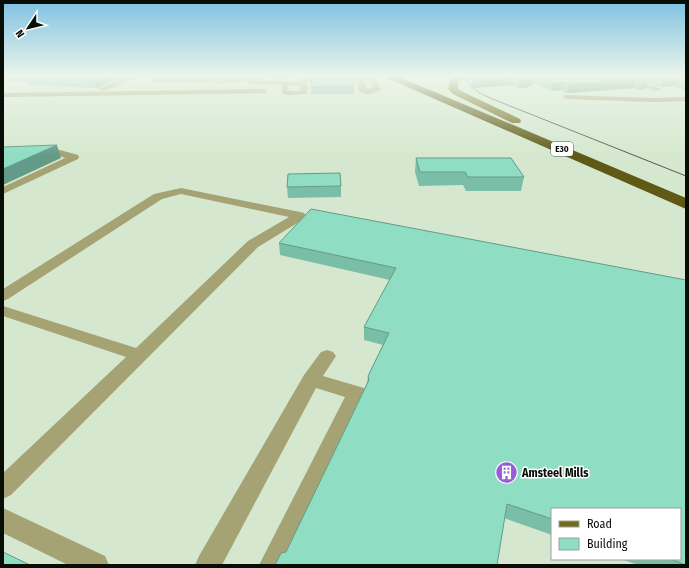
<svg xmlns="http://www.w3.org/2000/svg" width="689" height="568" viewBox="0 0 689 568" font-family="'Fira Sans Condensed',sans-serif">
	<rect width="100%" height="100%" fill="#d5e8cf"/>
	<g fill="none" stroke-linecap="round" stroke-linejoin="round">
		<path fill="#a5a373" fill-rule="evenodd" d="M 129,76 L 136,76 L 116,87 L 102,91 L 98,89 Z
			M 212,76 L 219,76 L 215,79 L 260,77 L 262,78 L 263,80 L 294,81 L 316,76 L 358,76 L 363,78 L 366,89 L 373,88 L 370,80 L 373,78 L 376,80 L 381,89 C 375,94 366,96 359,91 L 357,79 L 316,80 L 304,83 L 308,85 L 307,94 L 286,95 L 282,93 L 282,85 L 250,84 L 248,83 L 247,81 C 237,81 219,86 211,81 L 202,83 L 154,82 L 151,80 L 154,78 L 202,79 ZM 288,85 L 300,86 L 300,91 L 289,91 Z
			M 615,76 L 623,76 L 662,89 L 658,91 L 655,91 Z
			M 263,89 L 266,89 L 266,93 L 3,97 L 3,93 Z
			M 564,95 L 653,98 L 686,97 L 686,101 L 653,102 L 567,99 L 563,97 Z
			M 60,150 L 78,155 L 79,157 L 78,159 L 3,194 L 3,187 L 65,158 L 60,156 L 3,158 L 3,152 Z
			M 181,188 L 300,212 L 304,213 L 306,216 L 304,219 L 258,247 L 11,495 L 3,499 L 3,473 L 126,357 L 3,316 L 3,306 L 136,348 L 248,241 L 289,217 L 181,194 L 162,199 L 8,299 L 3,301 L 3,289 L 154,194 Z
			M 327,350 L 333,352 L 336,356 L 323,376 L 364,388 L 367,393 L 286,565 L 259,565 L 345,397 L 316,388 L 222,565 L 195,565 L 199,556 L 304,375 L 321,352 Z
			M 3,508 L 105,556 L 109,565 L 68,565 L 3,533 Z"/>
		<path fill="#726d1d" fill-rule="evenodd" d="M 458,76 L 468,76 L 458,82 L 458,88 L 459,90 L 520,119 L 521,121 L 520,123 L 512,123 L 453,94 L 448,89 L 450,81 Z"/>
		<path fill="#5e5914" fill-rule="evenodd" d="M 385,76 L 397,76 L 686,198 L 686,209 L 387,78 Z"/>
		<path stroke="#4f5a4c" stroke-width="1" d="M 465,76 C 469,88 480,93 490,98 L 686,176"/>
	</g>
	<path fill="#7bbea8" d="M 3,76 L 122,76 L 97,88 L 30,85 L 29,82 L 3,81 Z
		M 165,76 L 208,76 L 202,78 L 165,77 Z
		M 222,76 L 259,76 L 233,77 Z
		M 260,76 L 288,76 L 285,79 L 264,78 Z
		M 481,76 L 686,76 L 686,91 L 674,86 L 661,87 L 647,83 L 645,89 L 639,90 L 634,88 L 567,93 L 561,90 L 552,91 L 534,83 L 526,88 L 518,88 L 512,85 L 472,88 L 473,80 Z
		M 354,86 L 354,94 L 311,94 L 311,87 Z
		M 416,158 L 524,177 L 521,191 L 466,191 L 463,185 L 419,186 L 415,172 Z
		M 341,186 L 341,197 L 288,198 L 287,187 Z
		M 279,243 L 686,280 L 686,565 L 638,565 L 621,559 L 680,559 L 552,509 L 552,535 L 504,518 L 286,552 L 367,383 L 368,376 L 383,345 L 364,340 L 364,327 L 390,280 L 280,255 Z"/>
	<path fill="#649b88" d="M 105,76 L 122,76 L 97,88 L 95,81 Z
		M 202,76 L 208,76 L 202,78 Z
		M 285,76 L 288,76 L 285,79 Z
		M 534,76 L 535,76 L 534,83 L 526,88 L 518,88 L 520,80 Z
		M 513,77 L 512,85 L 472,88 L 473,80 Z
		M 677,78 L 674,86 L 661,87 L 664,79 Z
		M 636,79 L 634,88 L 567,93 L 569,84 Z
		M 642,81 L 648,81 L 645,89 L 639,90 Z
		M 563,82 L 561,90 L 552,91 L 554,83 Z
		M 57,145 L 61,158 L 3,185 L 3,169 Z"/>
	<path fill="#8fddc3" stroke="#649b88" d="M 32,76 L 105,76 L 95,81 L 27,78 Z
		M 312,76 L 353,76 L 354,86 L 311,87 Z
		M 481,76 L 534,76 L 528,79 L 520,80 L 513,77 L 473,80 Z
		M 538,76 L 634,76 L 648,81 L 642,81 L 636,79 L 569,84 L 563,82 L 554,83 Z
		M 653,76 L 686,76 L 686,82 L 677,78 L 664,79 Z
		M 57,145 L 3,169 L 3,147 Z
		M 416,158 L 511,158 L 524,177 L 468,177 L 465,172 L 420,172 Z
		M 340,173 L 341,186 L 287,187 L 288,174 Z
		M 311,209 L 686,280 L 686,565 L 670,559 L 680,559 L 680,509 L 552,509 L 552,519 L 507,504 L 497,565 L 275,565 L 281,553 L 286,552 L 369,380 L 368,376 L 389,333 L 364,327 L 396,268 L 279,243 Z
		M 3,552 L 30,565 L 3,565 Z"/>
	<linearGradient id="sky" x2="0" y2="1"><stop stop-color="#7dc1e3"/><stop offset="0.49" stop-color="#ecf5e9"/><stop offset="1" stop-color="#ecf5e9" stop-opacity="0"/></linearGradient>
	<rect width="689" height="155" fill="url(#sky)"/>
	<defs>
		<symbol id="building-disc" viewBox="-11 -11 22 22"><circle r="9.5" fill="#945fd8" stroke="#fff"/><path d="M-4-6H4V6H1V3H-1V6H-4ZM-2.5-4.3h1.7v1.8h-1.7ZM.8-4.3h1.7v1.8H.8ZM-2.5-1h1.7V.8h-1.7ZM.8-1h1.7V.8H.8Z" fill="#fff"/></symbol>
	</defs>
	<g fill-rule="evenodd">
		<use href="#building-disc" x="494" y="460" width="25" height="25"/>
	</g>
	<g text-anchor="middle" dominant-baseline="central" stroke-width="3" stroke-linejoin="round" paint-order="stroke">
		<rect fill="#fff" stroke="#525651" stroke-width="1" x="551" y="142" width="22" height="14" rx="3"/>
		<g font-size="9" font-weight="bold" fill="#080e06">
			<text x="562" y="149">E30</text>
		</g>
		<g font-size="12" font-weight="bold" fill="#080e06" stroke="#fff" text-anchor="start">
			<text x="522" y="473">Amsteel Mills</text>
		</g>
	</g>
	<rect width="689" height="568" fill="none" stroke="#080e06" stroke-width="8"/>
	<rect x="551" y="508" width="130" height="52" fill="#ffffff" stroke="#9c9f9b"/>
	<rect x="559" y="521" width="20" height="6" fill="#726d1d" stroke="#9c9f9b"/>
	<text x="587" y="528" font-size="12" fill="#080e06">Road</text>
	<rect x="559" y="538" width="20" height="12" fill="#8fddc3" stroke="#9c9f9b"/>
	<text x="587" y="548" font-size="12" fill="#080e06">Building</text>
	<g transform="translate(28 28) rotate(235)" stroke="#ffffff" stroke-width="3" paint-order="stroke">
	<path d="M0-3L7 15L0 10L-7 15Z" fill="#080e06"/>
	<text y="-6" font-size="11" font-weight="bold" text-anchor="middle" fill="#080e06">N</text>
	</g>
</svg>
